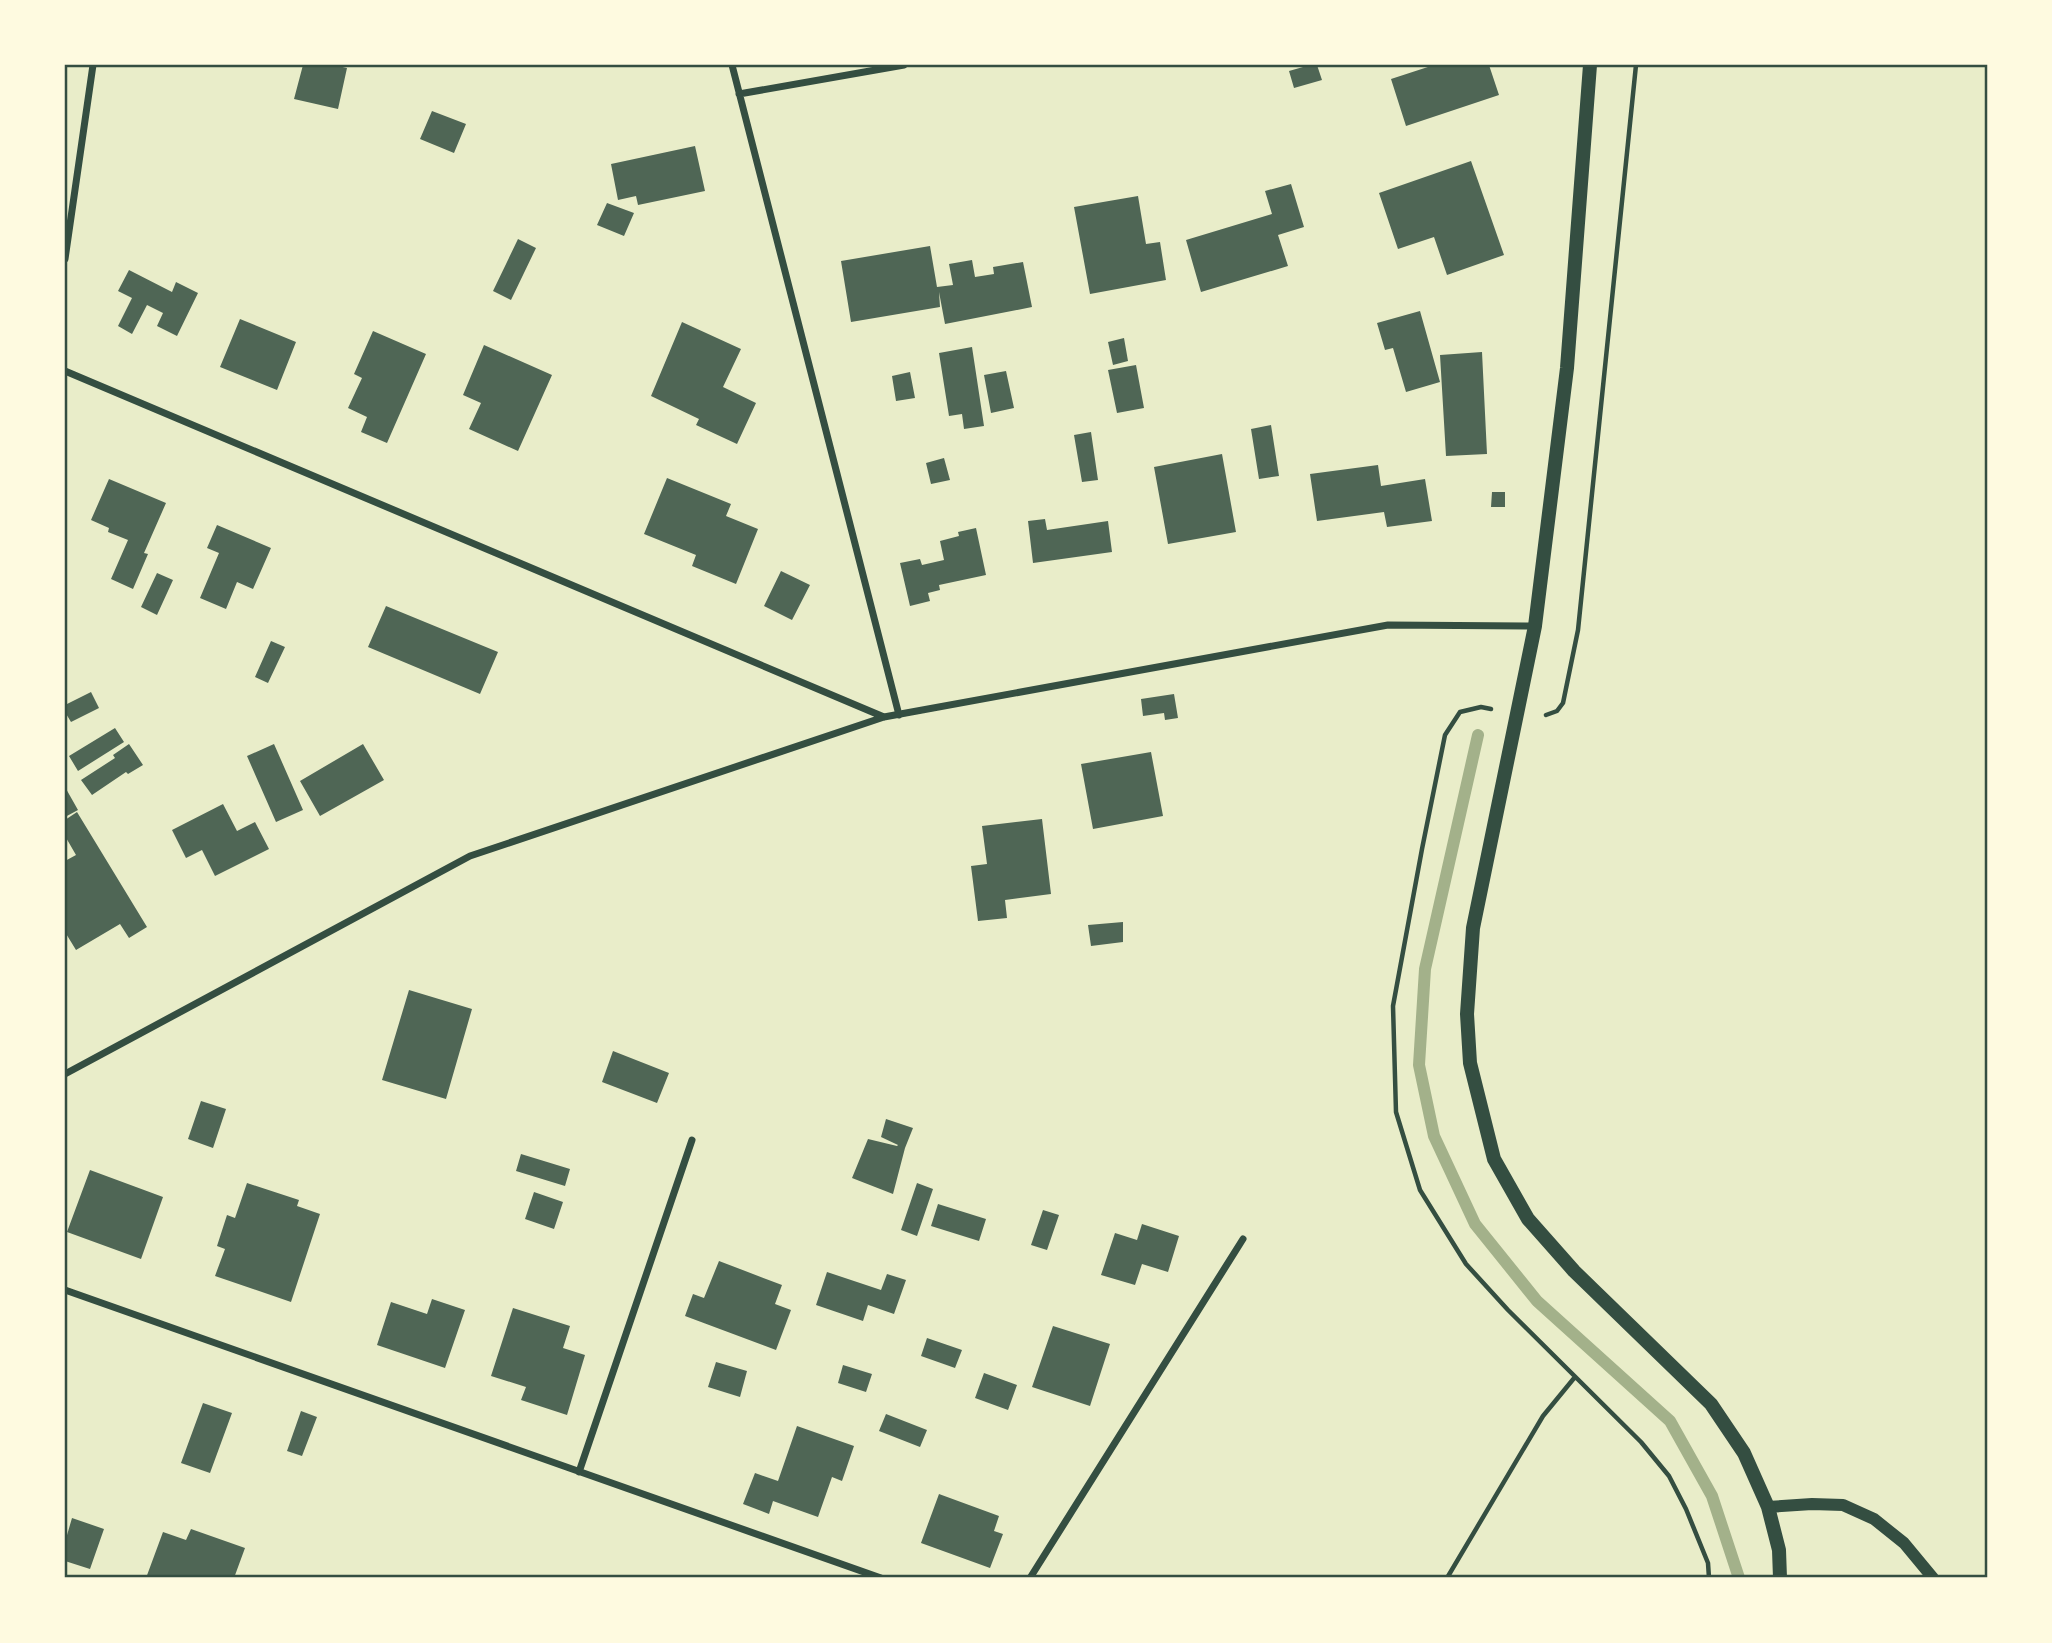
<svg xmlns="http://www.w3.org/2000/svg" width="2052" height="1643" viewBox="0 0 2052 1643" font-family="'Roboto Condensed',sans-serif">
	<rect width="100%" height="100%" fill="#e9edc9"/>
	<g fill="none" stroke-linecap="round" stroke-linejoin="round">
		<path stroke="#a3b18a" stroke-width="12" d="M 1478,735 L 1425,969 L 1419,1065 L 1434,1136 L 1475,1224 L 1537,1301 L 1670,1421 L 1712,1496 L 1739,1578"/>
	</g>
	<path fill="#4f6655" d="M 303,65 L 334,65 L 347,68 L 338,109 L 294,99 Z
		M 1310,65 L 1317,65 L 1322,80 L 1294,88 L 1289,71 Z
		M 1434,65 L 1489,65 L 1499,95 L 1406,126 L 1391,79 Z
		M 432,111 L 466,124 L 454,153 L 420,139 Z
		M 695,146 L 705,191 L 638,205 L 636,196 L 618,200 L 611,164 Z
		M 1471,161 L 1504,255 L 1447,275 L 1434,237 L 1398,249 L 1379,193 Z
		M 1291,184 L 1304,227 L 1278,235 L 1288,266 L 1201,292 L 1186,240 L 1272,214 L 1265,191 Z
		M 1138,196 L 1146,244 L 1160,242 L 1166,280 L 1090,294 L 1074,207 Z
		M 607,203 L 634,213 L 624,236 L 597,225 Z
		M 518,239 L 536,248 L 511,300 L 493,291 Z
		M 930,246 L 937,287 L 953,285 L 949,264 L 972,260 L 975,277 L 994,274 L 993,267 L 1023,262 L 1032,307 L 945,324 L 939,292 L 940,307 L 851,322 L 841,261 Z
		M 129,270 L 172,292 L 176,282 L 198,293 L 177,336 L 157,326 L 163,313 L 147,305 L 132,334 L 118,326 L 132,298 L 118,291 Z
		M 1420,311 L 1440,382 L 1406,392 L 1393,348 L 1385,350 L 1377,323 Z
		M 240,319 L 296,342 L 277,390 L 220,367 Z
		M 682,322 L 741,349 L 723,387 L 756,403 L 737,444 L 696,425 L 699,419 L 651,396 Z
		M 373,331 L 426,354 L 387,443 L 361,432 L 367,417 L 348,408 L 362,378 L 354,374 Z
		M 1124,338 L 1128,361 L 1113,365 L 1108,342 Z
		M 484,345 L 552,375 L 518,451 L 469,429 L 481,403 L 463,395 Z
		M 972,347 L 984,426 L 964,429 L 962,414 L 949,416 L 939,353 Z
		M 1482,352 L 1487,454 L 1446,456 L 1440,355 Z
		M 1136,365 L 1144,408 L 1117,413 L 1108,370 Z
		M 1006,371 L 1014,408 L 991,413 L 984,375 Z
		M 910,372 L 915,398 L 896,401 L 892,376 Z
		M 1271,425 L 1279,476 L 1259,479 L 1251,429 Z
		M 1091,432 L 1098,480 L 1082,482 L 1074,435 Z
		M 1222,454 L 1236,532 L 1168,544 L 1154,467 Z
		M 944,458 L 950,480 L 931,484 L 926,463 Z
		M 1378,465 L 1381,486 L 1425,479 L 1432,521 L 1387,527 L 1384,512 L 1317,521 L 1310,474 Z
		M 667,478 L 731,504 L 726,516 L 758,529 L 736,584 L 692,566 L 696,555 L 644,534 Z
		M 109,479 L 166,503 L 144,553 L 148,554 L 133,589 L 111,579 L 128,540 L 108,532 L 109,528 L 91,520 Z
		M 1492,492 L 1505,492 L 1505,507 L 1491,507 Z
		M 1045,519 L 1047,530 L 1108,521 L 1112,552 L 1033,563 L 1028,521 Z
		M 217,525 L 271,548 L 253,589 L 237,582 L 226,609 L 200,598 L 219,553 L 207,548 Z
		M 976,528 L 986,575 L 939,585 L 940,590 L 928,593 L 930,601 L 910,606 L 900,563 L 920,559 L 922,565 L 944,560 L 940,541 L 959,536 L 958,532 Z
		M 781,571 L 810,585 L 792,620 L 764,606 Z
		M 157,573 L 173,580 L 157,615 L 141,607 Z
		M 386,606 L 498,652 L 480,694 L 368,647 Z
		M 271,641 L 285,647 L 268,683 L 255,677 Z
		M 91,692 L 99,708 L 71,722 L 65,712 L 65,705 Z
		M 1174,694 L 1178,718 L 1165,720 L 1164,713 L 1143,716 L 1141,699 Z
		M 115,728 L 124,742 L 78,771 L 69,756 Z
		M 129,744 L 143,765 L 128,774 L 126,772 L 92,795 L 81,780 L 115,758 L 113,755 Z
		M 274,744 L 303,810 L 276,822 L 247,756 Z
		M 363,744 L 384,780 L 320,816 L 300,781 Z
		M 1151,752 L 1163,816 L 1093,829 L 1081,764 Z
		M 65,787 L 78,810 L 65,817 Z
		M 223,804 L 237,831 L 255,822 L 269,849 L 215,876 L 202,850 L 186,858 L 172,830 Z
		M 77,812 L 147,927 L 129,938 L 120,924 L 76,950 L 65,932 L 65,861 L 76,855 L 65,836 L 65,820 Z
		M 1042,819 L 1051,894 L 1005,900 L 1007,918 L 978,921 L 971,866 L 987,864 L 982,826 Z
		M 1123,922 L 1123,942 L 1091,946 L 1088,925 Z
		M 409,990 L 472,1009 L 446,1099 L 382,1080 Z
		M 613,1051 L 669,1073 L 657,1103 L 602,1082 Z
		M 201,1101 L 226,1109 L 213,1148 L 188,1139 Z
		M 886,1119 L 913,1128 L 905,1148 L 893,1194 L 852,1178 L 868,1139 L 897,1146 L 898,1145 L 881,1137 Z
		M 521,1154 L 570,1169 L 565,1186 L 516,1171 Z
		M 90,1170 L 163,1197 L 141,1259 L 67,1232 Z
		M 247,1183 L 299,1200 L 297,1206 L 320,1214 L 291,1302 L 215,1276 L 225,1249 L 217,1246 L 227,1215 L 235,1218 Z
		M 917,1183 L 933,1189 L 917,1236 L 901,1230 Z
		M 534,1192 L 563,1202 L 554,1229 L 525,1219 Z
		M 938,1204 L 986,1219 L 979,1241 L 931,1226 Z
		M 1043,1210 L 1059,1215 L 1047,1250 L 1031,1245 Z
		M 1142,1224 L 1179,1236 L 1168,1272 L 1142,1264 L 1135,1285 L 1101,1275 L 1115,1233 L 1137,1240 Z
		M 719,1261 L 782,1285 L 775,1304 L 791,1310 L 776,1350 L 685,1316 L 693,1294 L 704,1298 Z
		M 827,1272 L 881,1290 L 887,1274 L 906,1280 L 894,1314 L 868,1305 L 863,1321 L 816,1305 Z
		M 432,1299 L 465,1310 L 445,1368 L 377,1345 L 391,1302 L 427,1314 Z
		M 513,1308 L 570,1326 L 563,1348 L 585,1355 L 567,1415 L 521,1400 L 526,1387 L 491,1376 Z
		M 1053,1326 L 1110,1344 L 1090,1406 L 1032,1387 Z
		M 927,1338 L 962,1350 L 955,1368 L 921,1356 Z
		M 716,1362 L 747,1371 L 740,1397 L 708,1387 Z
		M 843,1365 L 872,1374 L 866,1392 L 838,1383 Z
		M 984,1373 L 1017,1385 L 1008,1410 L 975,1398 Z
		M 203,1403 L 232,1413 L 210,1473 L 181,1463 Z
		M 301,1411 L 317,1417 L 302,1456 L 287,1451 Z
		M 886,1414 L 927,1430 L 920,1447 L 879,1431 Z
		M 797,1426 L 854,1446 L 842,1481 L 832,1477 L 818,1517 L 773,1501 L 769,1514 L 743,1504 L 755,1473 L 778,1481 Z
		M 939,1494 L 999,1516 L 994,1531 L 1003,1534 L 990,1568 L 921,1543 Z
		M 72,1518 L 104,1529 L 90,1569 L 65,1561 L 65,1542 Z
		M 191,1529 L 245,1548 L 234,1578 L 146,1578 L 163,1532 L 186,1540 Z"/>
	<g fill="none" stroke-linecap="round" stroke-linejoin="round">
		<path stroke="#344e41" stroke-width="4.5" d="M 1491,709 L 1481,707 L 1460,712 L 1445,735 L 1422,849 L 1393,1006 L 1396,1112 L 1420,1190 L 1466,1264 L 1508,1310 L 1641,1442 L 1669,1476 L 1686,1509 L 1708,1563 L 1709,1578
			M 1546,715 L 1557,711 L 1563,703 L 1578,630 L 1636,65
			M 1447,1578 L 1543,1416 L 1575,1377"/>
		<path stroke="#344e41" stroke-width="7" d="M 732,65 L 899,715
			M 739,94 L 904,65
			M 65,259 L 93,65
			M 65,371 L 884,717
			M 65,1074 L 470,856 L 884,717 L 1388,625 L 1535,626
			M 65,1290 L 881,1578
			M 579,1472 L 692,1140
			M 1030,1578 L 1243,1239"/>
		<path stroke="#344e41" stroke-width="12" d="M 1768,1507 L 1812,1504 L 1843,1505 L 1874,1519 L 1904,1543 L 1933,1578"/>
		<path stroke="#344e41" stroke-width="14" d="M 1590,65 L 1567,368 L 1535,626 L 1473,928 L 1467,1014 L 1470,1063 L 1494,1159 L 1528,1219 L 1574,1271 L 1711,1404 L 1744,1453 L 1768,1507 L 1779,1550 L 1780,1578"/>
	</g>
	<rect width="2052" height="1643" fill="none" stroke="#fefae0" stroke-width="133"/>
	<rect x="66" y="66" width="1920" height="1510" fill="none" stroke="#344e41" stroke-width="2.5"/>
</svg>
